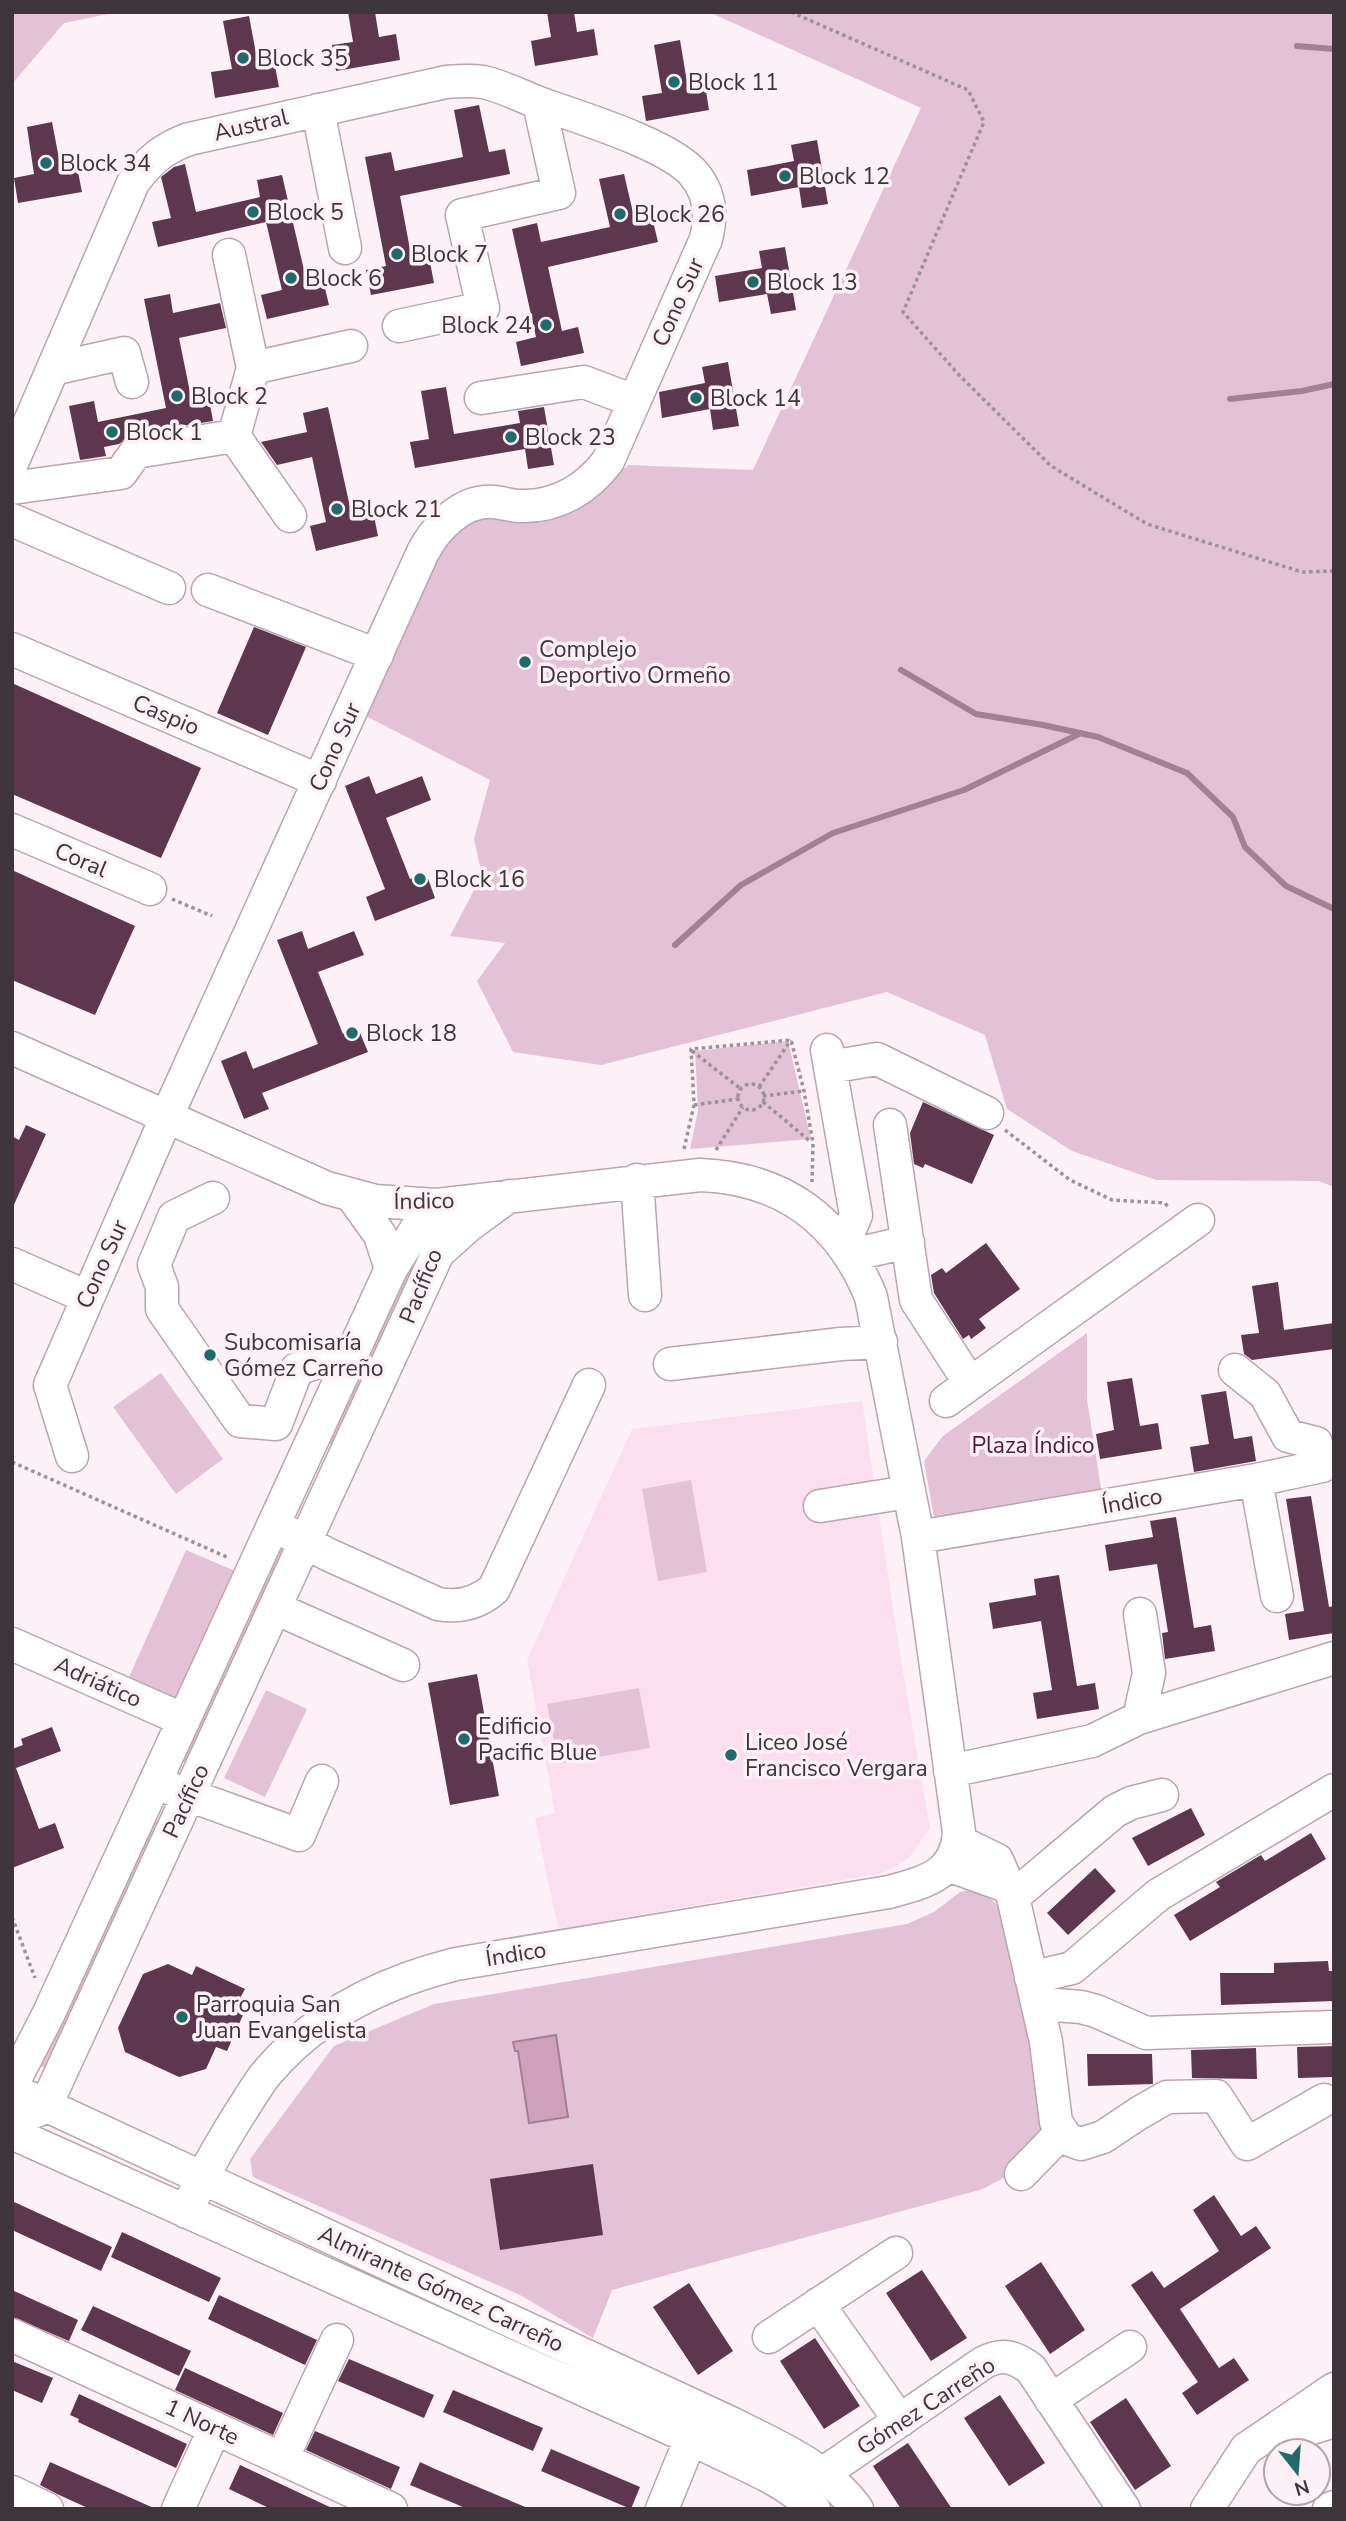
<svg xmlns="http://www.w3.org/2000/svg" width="1346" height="2521" viewBox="0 0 1346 2521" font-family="'Nunito Sans',sans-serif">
	<rect width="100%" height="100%" fill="#fdf0f7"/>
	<path fill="#fcdfef" d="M 862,1401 L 900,1655 L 930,1828 L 909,1858 L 883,1873 L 558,1929 L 535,1818 L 555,1813 L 527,1660 L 632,1429 Z"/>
	<path fill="#e4c2d5" d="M 12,12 L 118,12 L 64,23 L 12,84 Z
		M 709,12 L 1334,12 L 1334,1187 L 1319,1181 L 1156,1180 L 1072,1151 L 1007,1109 L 985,1035 L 887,992 L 601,1065 L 513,1052 L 477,981 L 505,943 L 450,936 L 482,875 L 474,839 L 490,780 L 366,716 L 436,557 L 442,546 L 469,522 L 609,480 L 629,465 L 753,470 L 921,108 Z
		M 788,1041 L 811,1139 L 690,1149 L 698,1111 L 695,1051 Z
		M 428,1224 L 435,1229 L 337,1444 L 329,1444 L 328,1440 Z
		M 1087,1333 L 1087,1399 L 1102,1495 L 935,1523 L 924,1461 L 943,1436 Z
		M 161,1373 L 223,1459 L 176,1494 L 113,1407 Z
		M 691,1480 L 707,1572 L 658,1581 L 642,1489 Z
		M 279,1542 L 287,1546 L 187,1763 L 180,1760 Z
		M 186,1550 L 235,1571 L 178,1702 L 129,1677 Z
		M 639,1688 L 650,1748 L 558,1764 L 547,1704 Z
		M 266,1690 L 307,1709 L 265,1797 L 224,1778 Z
		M 158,1821 L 160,1827 L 50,2070 L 41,2066 L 152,1822 Z
		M 978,1888 L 1000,1907 L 1033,2035 L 1042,2137 L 1005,2177 L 983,2189 L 612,2290 L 593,2338 L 520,2295 L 253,2177 L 250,2159 L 334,2046 L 434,2004 L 907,1924 L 934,1912 L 960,1892 Z"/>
	<path fill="#cfa1ba" stroke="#a38193" stroke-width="2" d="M 556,2035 L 568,2117 L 529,2123 L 518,2051 L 515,2051 L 513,2042 Z"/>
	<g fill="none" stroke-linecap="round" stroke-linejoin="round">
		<path stroke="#a38193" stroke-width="6" d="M 1297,46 L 1334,49
			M 1230,399 L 1302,391 L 1334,384
			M 901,670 L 976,714 L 1043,725 L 1098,737 L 1187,773 L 1233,817 L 1245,847 L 1286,886 L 1334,909
			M 675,945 L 741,885 L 833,833 L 964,790 L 1081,733"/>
	</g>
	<path fill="#5d374d" d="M 348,12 L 375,12 L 379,37 L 396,34 L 400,60 L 336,71 L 332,45 L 353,42 Z
		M 547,12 L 574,12 L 577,32 L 594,29 L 598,55 L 535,66 L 531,41 L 551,37 Z
		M 249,16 L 258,64 L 274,61 L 279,87 L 215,98 L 211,72 L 232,69 L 223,21 Z
		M 680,40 L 688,88 L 705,85 L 709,110 L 646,121 L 642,96 L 662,93 L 654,45 Z
		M 479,105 L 489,152 L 505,149 L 510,174 L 400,196 L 412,260 L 429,257 L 434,283 L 371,295 L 366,270 L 386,266 L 365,157 L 391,152 L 395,171 L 463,157 L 454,110 Z
		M 52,122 L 61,169 L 77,167 L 82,192 L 18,203 L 14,178 L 34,174 L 27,127 Z
		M 817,140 L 828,204 L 802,208 L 799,187 L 751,196 L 747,170 L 794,161 L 791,145 Z
		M 185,164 L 196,212 L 260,197 L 257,180 L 282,175 L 307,283 L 323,280 L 329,305 L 267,319 L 261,295 L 282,290 L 266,222 L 158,247 L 152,222 L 171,218 L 161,177 L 174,167 Z
		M 624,174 L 635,221 L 652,217 L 658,242 L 548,267 L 562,331 L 578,327 L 584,353 L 521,366 L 516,342 L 536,337 L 512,229 L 537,223 L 541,242 L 610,227 L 599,179 Z
		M 785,247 L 796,310 L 771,314 L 767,294 L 719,302 L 715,276 L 762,268 L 759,251 Z
		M 170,294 L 173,313 L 220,303 L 226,328 L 179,338 L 192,402 L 209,399 L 213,421 L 133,434 L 119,444 L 104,447 L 106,456 L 80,460 L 69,406 L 94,401 L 98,422 L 166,408 L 144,299 Z
		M 728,362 L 739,426 L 713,430 L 710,409 L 662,418 L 659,392 L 705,383 L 702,367 Z
		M 446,387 L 454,434 L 520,423 L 518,411 L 544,407 L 554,465 L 528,469 L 525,449 L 415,468 L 410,442 L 429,439 L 421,391 Z
		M 328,407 L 352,516 L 373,511 L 378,536 L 316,551 L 310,526 L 326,522 L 312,457 L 277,465 L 261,442 L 307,432 L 303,413 Z
		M 254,627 L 306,647 L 268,735 L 217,713 Z
		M 12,683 L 201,768 L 161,858 L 12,794 Z
		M 369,776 L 376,794 L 422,776 L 431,800 L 386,818 L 410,879 L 426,873 L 435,898 L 375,921 L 366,897 L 385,889 L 345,786 Z
		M 12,870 L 135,926 L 95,1015 L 12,980 Z
		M 302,931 L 308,949 L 354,931 L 364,955 L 318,972 L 343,1034 L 358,1028 L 368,1052 L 262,1093 L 269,1109 L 244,1119 L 221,1061 L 246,1051 L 253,1069 L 318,1044 L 277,940 Z
		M 923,1102 L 994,1135 L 972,1184 L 925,1164 L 923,1168 L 914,1164 L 910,1133 Z
		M 26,1125 L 46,1134 L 12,1209 L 12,1136 L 19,1140 Z
		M 986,1243 L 1020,1289 L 979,1319 L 986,1328 L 971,1339 L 969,1335 L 963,1339 L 934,1293 L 931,1275 L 942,1268 L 946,1273 Z
		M 1278,1282 L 1284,1330 L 1334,1323 L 1334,1349 L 1252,1360 L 1244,1354 L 1241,1335 L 1259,1333 L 1252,1286 Z
		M 1132,1378 L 1140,1426 L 1158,1423 L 1162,1449 L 1100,1459 L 1096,1434 L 1114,1430 L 1107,1382 Z
		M 1226,1391 L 1234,1439 L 1252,1436 L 1256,1461 L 1194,1472 L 1190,1447 L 1209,1444 L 1201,1395 Z
		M 1311,1496 L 1329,1607 L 1334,1606 L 1334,1633 L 1289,1640 L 1285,1614 L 1304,1611 L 1286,1499 Z
		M 1176,1517 L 1194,1628 L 1211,1625 L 1215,1651 L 1165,1659 L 1162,1633 L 1168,1632 L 1157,1564 L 1109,1571 L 1105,1545 L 1153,1537 L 1150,1521 Z
		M 1059,1575 L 1077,1686 L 1095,1683 L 1099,1709 L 1037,1719 L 1033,1693 L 1052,1690 L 1041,1621 L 993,1629 L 989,1603 L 1036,1595 L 1034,1579 Z
		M 477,1674 L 499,1796 L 450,1805 L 428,1683 Z
		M 52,1727 L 61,1751 L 16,1768 L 39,1829 L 55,1823 L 64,1848 L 12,1868 L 12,1749 L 23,1745 L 21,1739 Z
		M 1191,1808 L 1205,1835 L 1148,1866 L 1132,1838 Z
		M 1311,1833 L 1326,1859 L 1190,1941 L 1174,1915 L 1220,1887 L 1216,1882 L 1261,1855 L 1265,1861 Z
		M 1095,1868 L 1116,1891 L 1068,1935 L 1047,1913 Z
		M 1328,1961 L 1329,1971 L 1334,1971 L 1334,2001 L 1221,2005 L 1220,1973 L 1274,1973 L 1274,1963 Z
		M 168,1964 L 192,1975 L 196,1966 L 245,1989 L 238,2002 L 247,2006 L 227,2051 L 216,2047 L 206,2069 L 179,2077 L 125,2052 L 118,2028 L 143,1974 Z
		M 1334,2046 L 1334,2077 L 1298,2078 L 1297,2047 Z
		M 1256,2048 L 1257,2079 L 1192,2078 L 1191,2050 Z
		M 1087,2054 L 1152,2054 L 1153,2084 L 1088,2086 Z
		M 593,2164 L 603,2235 L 500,2250 L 490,2179 Z
		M 1214,2195 L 1241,2236 L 1256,2226 L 1271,2248 L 1180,2309 L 1219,2368 L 1234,2358 L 1249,2380 L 1197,2415 L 1182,2393 L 1198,2382 L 1131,2285 L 1152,2271 L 1164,2288 L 1219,2251 L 1193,2210 Z
		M 12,2201 L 112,2247 L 101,2271 L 12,2230 Z
		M 122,2232 L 221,2278 L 209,2302 L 111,2257 Z
		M 1041,2262 L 1085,2330 L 1050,2354 L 1005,2286 Z
		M 922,2270 L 967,2338 L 931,2361 L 886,2293 Z
		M 689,2283 L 733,2351 L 698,2375 L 653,2307 Z
		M 12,2290 L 78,2320 L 69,2341 L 12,2317 Z
		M 219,2295 L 317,2340 L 305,2365 L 208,2319 Z
		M 93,2306 L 191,2351 L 179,2376 L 81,2330 Z
		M 815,2338 L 860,2406 L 824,2429 L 780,2361 Z
		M 349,2359 L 434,2395 L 424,2418 L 338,2381 Z
		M 12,2361 L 53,2378 L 42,2403 L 12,2390 Z
		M 185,2368 L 283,2413 L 273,2435 L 175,2390 Z
		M 453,2390 L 543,2428 L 533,2451 L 443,2412 Z
		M 79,2394 L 187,2444 L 176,2468 L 78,2422 L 79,2419 L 70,2415 Z
		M 1000,2395 L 1045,2463 L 1009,2486 L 964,2418 Z
		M 1126,2398 L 1171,2466 L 1135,2490 L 1090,2422 Z
		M 315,2431 L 400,2467 L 391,2489 L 306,2450 Z
		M 908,2443 L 952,2509 L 901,2509 L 873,2466 Z
		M 551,2449 L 640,2487 L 631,2509 L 541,2471 Z
		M 50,2462 L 156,2509 L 90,2509 L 57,2494 L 40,2485 Z
		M 420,2462 L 435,2469 L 530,2509 L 467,2509 L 456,2504 L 410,2485 Z
		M 240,2465 L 334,2509 L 271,2509 L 229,2489 Z"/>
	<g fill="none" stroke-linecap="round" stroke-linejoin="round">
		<defs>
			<path id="minor" d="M 318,110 L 345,248
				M 229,255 L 253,368
				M 399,326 L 483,308 L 462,215 L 559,193 L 539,103
				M 53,369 L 124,353 L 132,382
				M 481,398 L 584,382 L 634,401
				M 234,436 L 253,368 L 351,346
				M 12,463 L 133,183 C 148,161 164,148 189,139 L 446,82 C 458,81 471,80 483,82 C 502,86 521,96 539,103 C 577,117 669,144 694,174 C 710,193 712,216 706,239 L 608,461 C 587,489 557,507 521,506 C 512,506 503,503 494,502 C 463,499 436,527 423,552 L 166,1118 L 50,1385 L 72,1456
				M 12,488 L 121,473 L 136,452 L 234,436 L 290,516
				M 12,520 L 169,588
				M 208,590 L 377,655
				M 12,649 L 320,781
				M 12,830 L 150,889
				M 12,1048 L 327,1188 L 375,1201 L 437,1205 L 700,1175 C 783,1178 840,1220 871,1297 L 918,1537 L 959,1832 C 956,1876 925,1882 889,1892 L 456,1964 C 384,1982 314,2016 266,2074 C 257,2085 250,2098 242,2110 C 221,2143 202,2176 186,2212
				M 827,1050 L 856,1215 L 844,1244
				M 830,1067 L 877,1059 L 987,1113
				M 890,1125 L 916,1300 L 970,1383
				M 637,1180 L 645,1295
				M 352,1196 L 380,1235 L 391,1269
				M 213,1198 L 174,1217 L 154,1265 L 162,1287 L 162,1309 L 240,1421 L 276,1424 L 297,1369 L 329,1358 L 350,1358
				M 438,1253 L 468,1226 L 509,1196
				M 851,1255 L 908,1242
				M 12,1264 L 87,1297
				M 670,1364 L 841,1344 L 881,1342
				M 946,1401 L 1198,1220
				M 1256,1480 L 1277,1596
				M 820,1506 L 908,1492
				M 287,1532 L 327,1554 L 438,1604 C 460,1608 478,1603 494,1589 L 589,1385
				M 918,1537 L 1256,1480 L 1322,1466 L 1316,1443 L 1288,1436 L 1265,1394 L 1235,1370
				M 275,1608 L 403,1665
				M 12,1644 L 184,1720
				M 1139,1718 L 1149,1673 L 1140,1614
				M 950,1771 L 1092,1741 L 1139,1718 L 1334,1658
				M 169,1788 L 299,1835 L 322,1781
				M 958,1841 L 997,1860 L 1013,1897 L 1046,2042 L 1056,2122 L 1067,2139 L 1081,2144 L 1103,2137 L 1139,2113 L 1167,2097 L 1216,2096 L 1247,2144 L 1324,2100
				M 948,1865 L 1009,1887
				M 1013,1897 L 1115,1811 L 1131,1803 L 1162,1795
				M 1031,1978 L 1072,1968 L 1158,1895 L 1334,1790
				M 1038,2007 L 1055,2005 L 1081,2007 L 1096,2011 L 1146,2033 L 1334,2027
				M 12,2085 L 48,2015 L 391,1269 L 422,1220 L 437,1205
				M 28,2097 L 733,2424 C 778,2447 826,2466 857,2509
				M 12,2122 L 45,2107 L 438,1253 L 442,1224 L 437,1205
				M 12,2133 L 691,2438 C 733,2462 779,2474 814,2509
				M 1021,2174 L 1061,2133
				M 818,2304 L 900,2421
				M 12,2335 L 391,2509
				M 769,2337 L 896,2253
				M 1051,2400 L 1130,2347
				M 1280,2438 L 1334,2421
				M 282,2459 L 337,2340
				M 824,2473 L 983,2363 C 1002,2353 1014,2356 1031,2369 L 1124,2509
				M 12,2492 L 47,2509
				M 178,2509 L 215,2428
				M 662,2509 L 691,2438
				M 1207,2509 L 1246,2449 L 1334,2389
				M 1329,2509 L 1334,2507"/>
		</defs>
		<use href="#minor" stroke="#b9a5b0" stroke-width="35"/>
		<path stroke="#9b9196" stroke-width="3.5" stroke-dasharray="3.5 3.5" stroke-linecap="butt" d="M 791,12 L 968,90 L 984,122 L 903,312 L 959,375 L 1051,466 L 1147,524 L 1302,572 L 1334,571
			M 172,899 L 212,916
			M 692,1051 L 741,1089
			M738 1097a13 13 0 1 1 26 0a13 13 0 1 1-26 0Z
			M 759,1087 L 791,1040
			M 763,1096 L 804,1091
			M 763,1102 L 811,1142
			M 694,1105 L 738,1099
			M 1005,1130 L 1070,1180 L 1112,1200 L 1165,1203 L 1169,1208
			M 684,1149 L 694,1105 L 691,1049 L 791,1040 L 804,1091 L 813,1143 L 812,1182
			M 716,1150 L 743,1107
			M 12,1462 L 229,1558
			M 12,1917 L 35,1978"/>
		<use href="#minor" stroke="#fff" stroke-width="32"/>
	</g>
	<g fill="#1f6b6a" stroke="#fdf0f7" stroke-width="2.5">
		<circle cx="243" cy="58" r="7"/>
		<circle cx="674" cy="82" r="7"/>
		<circle cx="46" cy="163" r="7"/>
		<circle cx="785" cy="176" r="7"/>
		<circle cx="253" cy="212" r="7"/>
		<circle cx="620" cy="214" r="7"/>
		<circle cx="397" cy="254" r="7"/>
		<circle cx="291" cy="278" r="7"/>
		<circle cx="753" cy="282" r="7"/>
		<circle cx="546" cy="325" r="7"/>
		<circle cx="177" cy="396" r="7"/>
		<circle cx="696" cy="398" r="7"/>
		<circle cx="112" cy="432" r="7"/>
		<circle cx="511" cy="437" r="7"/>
		<circle cx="337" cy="509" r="7"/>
		<circle cx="525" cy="662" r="7"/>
		<circle cx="420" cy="879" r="7"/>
		<circle cx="352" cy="1033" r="7"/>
		<circle cx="210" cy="1355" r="7"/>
		<circle cx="464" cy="1739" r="7"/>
		<circle cx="731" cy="1755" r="7"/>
		<circle cx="182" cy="2017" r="7"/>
	</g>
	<g text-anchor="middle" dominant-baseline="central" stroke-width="7" stroke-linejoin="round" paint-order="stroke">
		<g font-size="23" fill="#3d3539" stroke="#fdf0f7" text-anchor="start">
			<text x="257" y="58">Block 35</text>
			<text x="688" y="82">Block 11</text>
			<text x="60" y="163">Block 34</text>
			<text x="799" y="176">Block 12</text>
			<text x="267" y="212">Block 5</text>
			<text x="634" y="214">Block 26</text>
			<text x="411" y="254">Block 7</text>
			<text x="305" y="278">Block 6</text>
			<text x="767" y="282">Block 13</text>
			<text x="532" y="325" text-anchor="end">Block 24</text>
			<text x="191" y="396">Block 2</text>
			<text x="710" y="398">Block 14</text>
			<text x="126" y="432">Block 1</text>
			<text x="525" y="437">Block 23</text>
			<text x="351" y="509">Block 21</text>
			<text x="539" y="649">Complejo<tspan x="539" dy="26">Deportivo Ormeño</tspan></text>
			<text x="434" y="879">Block 16</text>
			<text x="366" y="1033">Block 18</text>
			<text x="224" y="1342">Subcomisaría<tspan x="224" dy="26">Gómez Carreño</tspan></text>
			<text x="478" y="1726">Edificio<tspan x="478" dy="26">Pacific Blue</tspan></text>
			<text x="745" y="1742">Liceo José<tspan x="745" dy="26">Francisco Vergara</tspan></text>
			<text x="196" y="2004">Parroquia San<tspan x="196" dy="26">Juan Evangelista</tspan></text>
		</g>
		<g font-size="23" fill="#3d3539" stroke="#fdf0f7">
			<text transform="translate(251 125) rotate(-13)">Austral</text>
			<text transform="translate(678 302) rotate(-66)">Cono Sur</text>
			<text transform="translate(166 715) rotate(23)">Caspio</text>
			<text transform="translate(335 747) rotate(-66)">Cono Sur</text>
			<text transform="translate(81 860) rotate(23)">Coral</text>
			<text transform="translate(424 1201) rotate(-1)">Índico</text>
			<text transform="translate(102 1264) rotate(-66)">Cono Sur</text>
			<text transform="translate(421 1286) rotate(-68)">Pacífico</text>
			<text transform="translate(1132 1501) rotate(-10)">Índico</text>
			<text transform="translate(98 1682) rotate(24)">Adriático</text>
			<text transform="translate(186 1801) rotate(-65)">Pacífico</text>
			<text transform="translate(516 1954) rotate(-9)">Índico</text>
			<text transform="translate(441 2289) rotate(25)">Almirante Gómez Carreño</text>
			<text transform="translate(926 2406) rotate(-33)">Gómez Carreño</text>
			<text transform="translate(202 2422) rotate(25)">1 Norte</text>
		</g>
		<g font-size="23" fill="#511a3d" stroke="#fdf0f7">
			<text x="1033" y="1445">Plaza Índico</text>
		</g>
	</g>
	<rect width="1346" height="2521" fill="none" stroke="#3d3539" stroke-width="28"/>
	<g transform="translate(1297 2472) rotate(163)"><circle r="33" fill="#fdf0f7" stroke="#b0a5ab" stroke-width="2"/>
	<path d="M0-5L12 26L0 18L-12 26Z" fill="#1f6b6a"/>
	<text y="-10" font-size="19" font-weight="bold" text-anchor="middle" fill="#3d3539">N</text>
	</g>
</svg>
